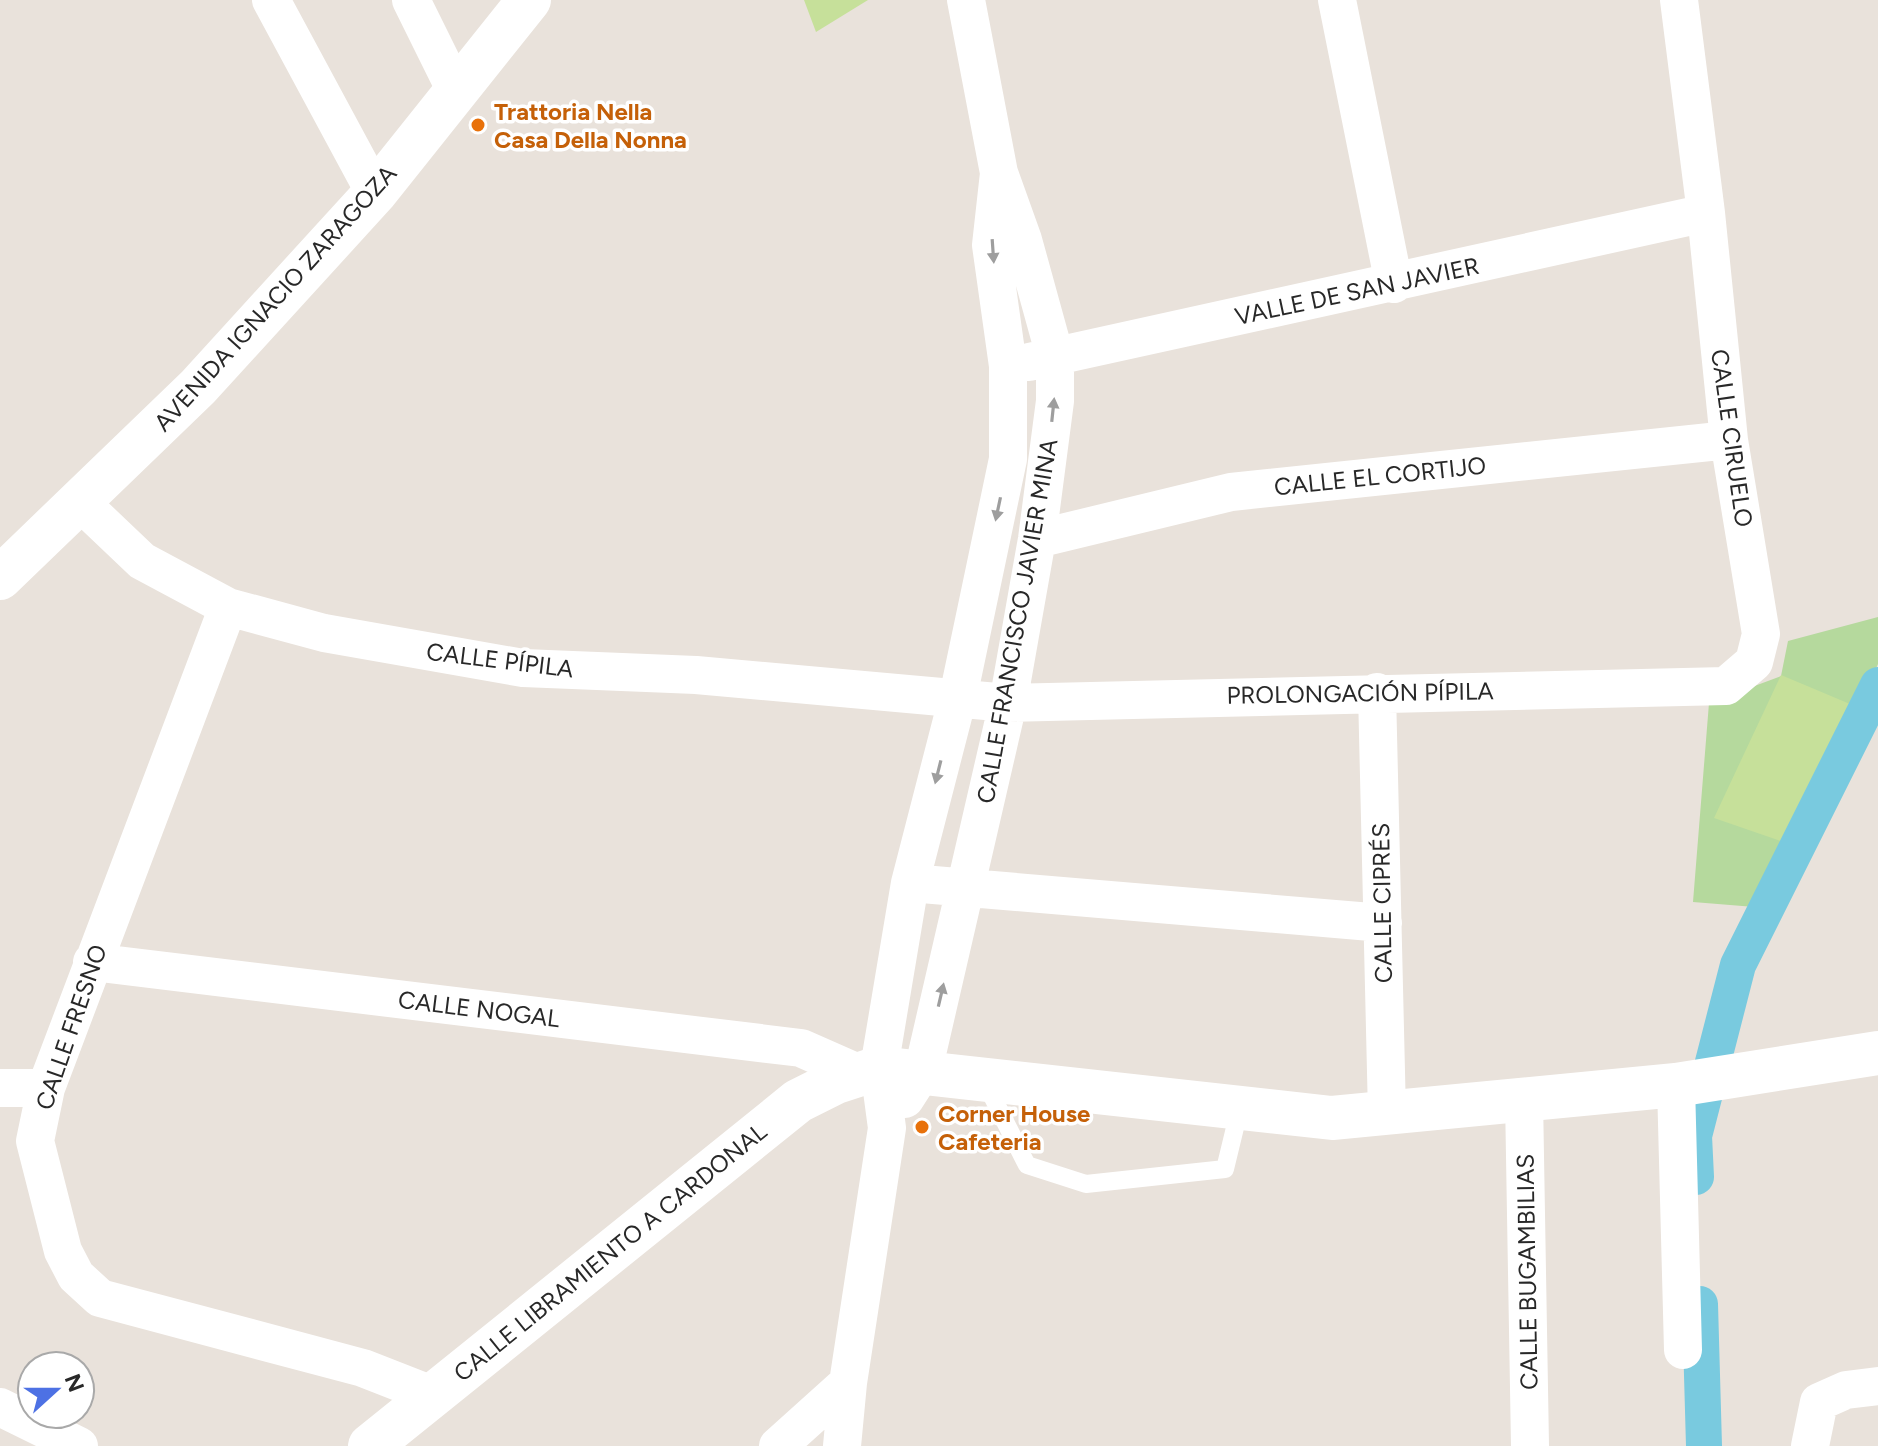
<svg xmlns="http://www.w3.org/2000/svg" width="1878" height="1446" viewBox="0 0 1878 1446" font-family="Figtree,sans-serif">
	<rect width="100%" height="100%" fill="#e9e2db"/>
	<path fill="#b5d99d" d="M 1878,617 L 1878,664 L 1767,908 L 1693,902 L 1709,703 L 1781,676 L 1788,641 Z"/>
	<path fill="#c6e09a" d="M 804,0 L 868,0 L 816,32 Z
		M 1781,675 L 1850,704 L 1795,846 L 1714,818 Z"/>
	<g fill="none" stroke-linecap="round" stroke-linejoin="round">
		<path stroke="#79cadf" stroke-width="36" d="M 1696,1177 L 1694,1136 L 1738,965 L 1878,685
			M 1700,1304 L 1704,1446"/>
		<path stroke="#fff" stroke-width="18" d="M 986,1084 L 1027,1165 L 1086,1184 L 1225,1169 L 1240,1107"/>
		<path stroke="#fff" stroke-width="38" d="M 271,0 L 375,193
			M 411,0 L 455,89
			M 1337,0 L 1394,284
			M 1029,362 L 1706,213
			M 81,503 L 142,561 L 228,607 L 324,633 L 523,668 L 696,675 L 1008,703 L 1726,686 L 1754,662 L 1761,634 L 1729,440 L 1706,213 L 1679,0
			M 1037,539 L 1231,492 L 1729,440
			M 228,607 L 46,1088 L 35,1141 L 63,1251 L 76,1276 L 100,1298 L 363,1368 L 432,1395
			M 1377,692 L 1387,1114
			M 910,883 L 1383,923
			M 92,962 L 801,1048 L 860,1074
			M 1676,1085 L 1683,1350
			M 0,1088 L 46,1088
			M 1524,1098 L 1530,1446
			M 905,1099 L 923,1071 L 1008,703 L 1037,539 L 1055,401 L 1055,356 L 1023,240 L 999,173 L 966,0
			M 0,1407 L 79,1446
			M 778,1446 L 848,1383
			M 842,1446 L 848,1383 L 887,1128 L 879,1068 L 910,883 L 958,697 L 1008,459 L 1008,366 L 991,245 L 999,173
			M 1810,1446 L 1819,1402 L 1846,1390 L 1878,1386"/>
		<path stroke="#fff" stroke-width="44" d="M 0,578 L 198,387 L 375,193 L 529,0
			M 370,1446 L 798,1101 L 836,1082 L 879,1068 L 1332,1118 L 1676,1085 L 1878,1053"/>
	</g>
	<defs><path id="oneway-solid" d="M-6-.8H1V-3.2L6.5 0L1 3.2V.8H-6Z" transform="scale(2)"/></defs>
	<g fill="#9e9e9e">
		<use href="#oneway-solid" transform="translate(993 251) rotate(86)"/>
		<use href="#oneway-solid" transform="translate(1053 410) rotate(-84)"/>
		<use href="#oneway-solid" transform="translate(998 509) rotate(102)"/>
		<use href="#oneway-solid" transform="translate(938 772) rotate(104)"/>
		<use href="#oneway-solid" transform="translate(941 995) rotate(-77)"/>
	</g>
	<g fill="#e8710a" stroke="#fff" stroke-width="3">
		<circle cx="478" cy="125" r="8"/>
		<circle cx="922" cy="1127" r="8"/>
	</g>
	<g text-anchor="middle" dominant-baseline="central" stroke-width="7" stroke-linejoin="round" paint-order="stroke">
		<g font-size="24" font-weight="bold" fill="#c56008" stroke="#fff" text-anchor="start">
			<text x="494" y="111">Trattoria Nella<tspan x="494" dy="28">Casa Della Nonna</tspan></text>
			<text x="938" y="1113">Corner House<tspan x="938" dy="28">Cafeteria</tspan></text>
		</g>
		<g font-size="24" fill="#282828" stroke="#fff">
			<text transform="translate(1357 291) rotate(-12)">VALLE DE SAN JAVIER</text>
			<text transform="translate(275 298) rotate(-48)">AVENIDA IGNACIO ZARAGOZA</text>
			<text transform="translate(1732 438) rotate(82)">CALLE CIRUELO</text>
			<text transform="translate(1380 476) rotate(-6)">CALLE EL CORTIJO</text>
			<text transform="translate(1017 621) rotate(-80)">CALLE FRANCISCO JAVIER MINA</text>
			<text transform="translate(500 660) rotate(7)">CALLE PÍPILA</text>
			<text transform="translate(1360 693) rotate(-1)">PROLONGACIÓN PÍPILA</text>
			<text transform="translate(1382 903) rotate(-91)">CALLE CIPRÉS</text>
			<text transform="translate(479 1009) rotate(7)">CALLE NOGAL</text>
			<text transform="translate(71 1027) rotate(-71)">CALLE FRESNO</text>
			<text transform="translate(610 1252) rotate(-39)">CALLE LIBRAMIENTO A CARDONAL</text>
			<text transform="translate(1527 1272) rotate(-91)">CALLE BUGAMBILIAS</text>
		</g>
	</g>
	<g transform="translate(56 1390) rotate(69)"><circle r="38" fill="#ffffff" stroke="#a9a9a9" stroke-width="2"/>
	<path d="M0-6L14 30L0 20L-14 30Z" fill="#4d71e4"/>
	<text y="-12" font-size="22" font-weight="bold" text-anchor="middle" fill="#282828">N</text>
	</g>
</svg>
